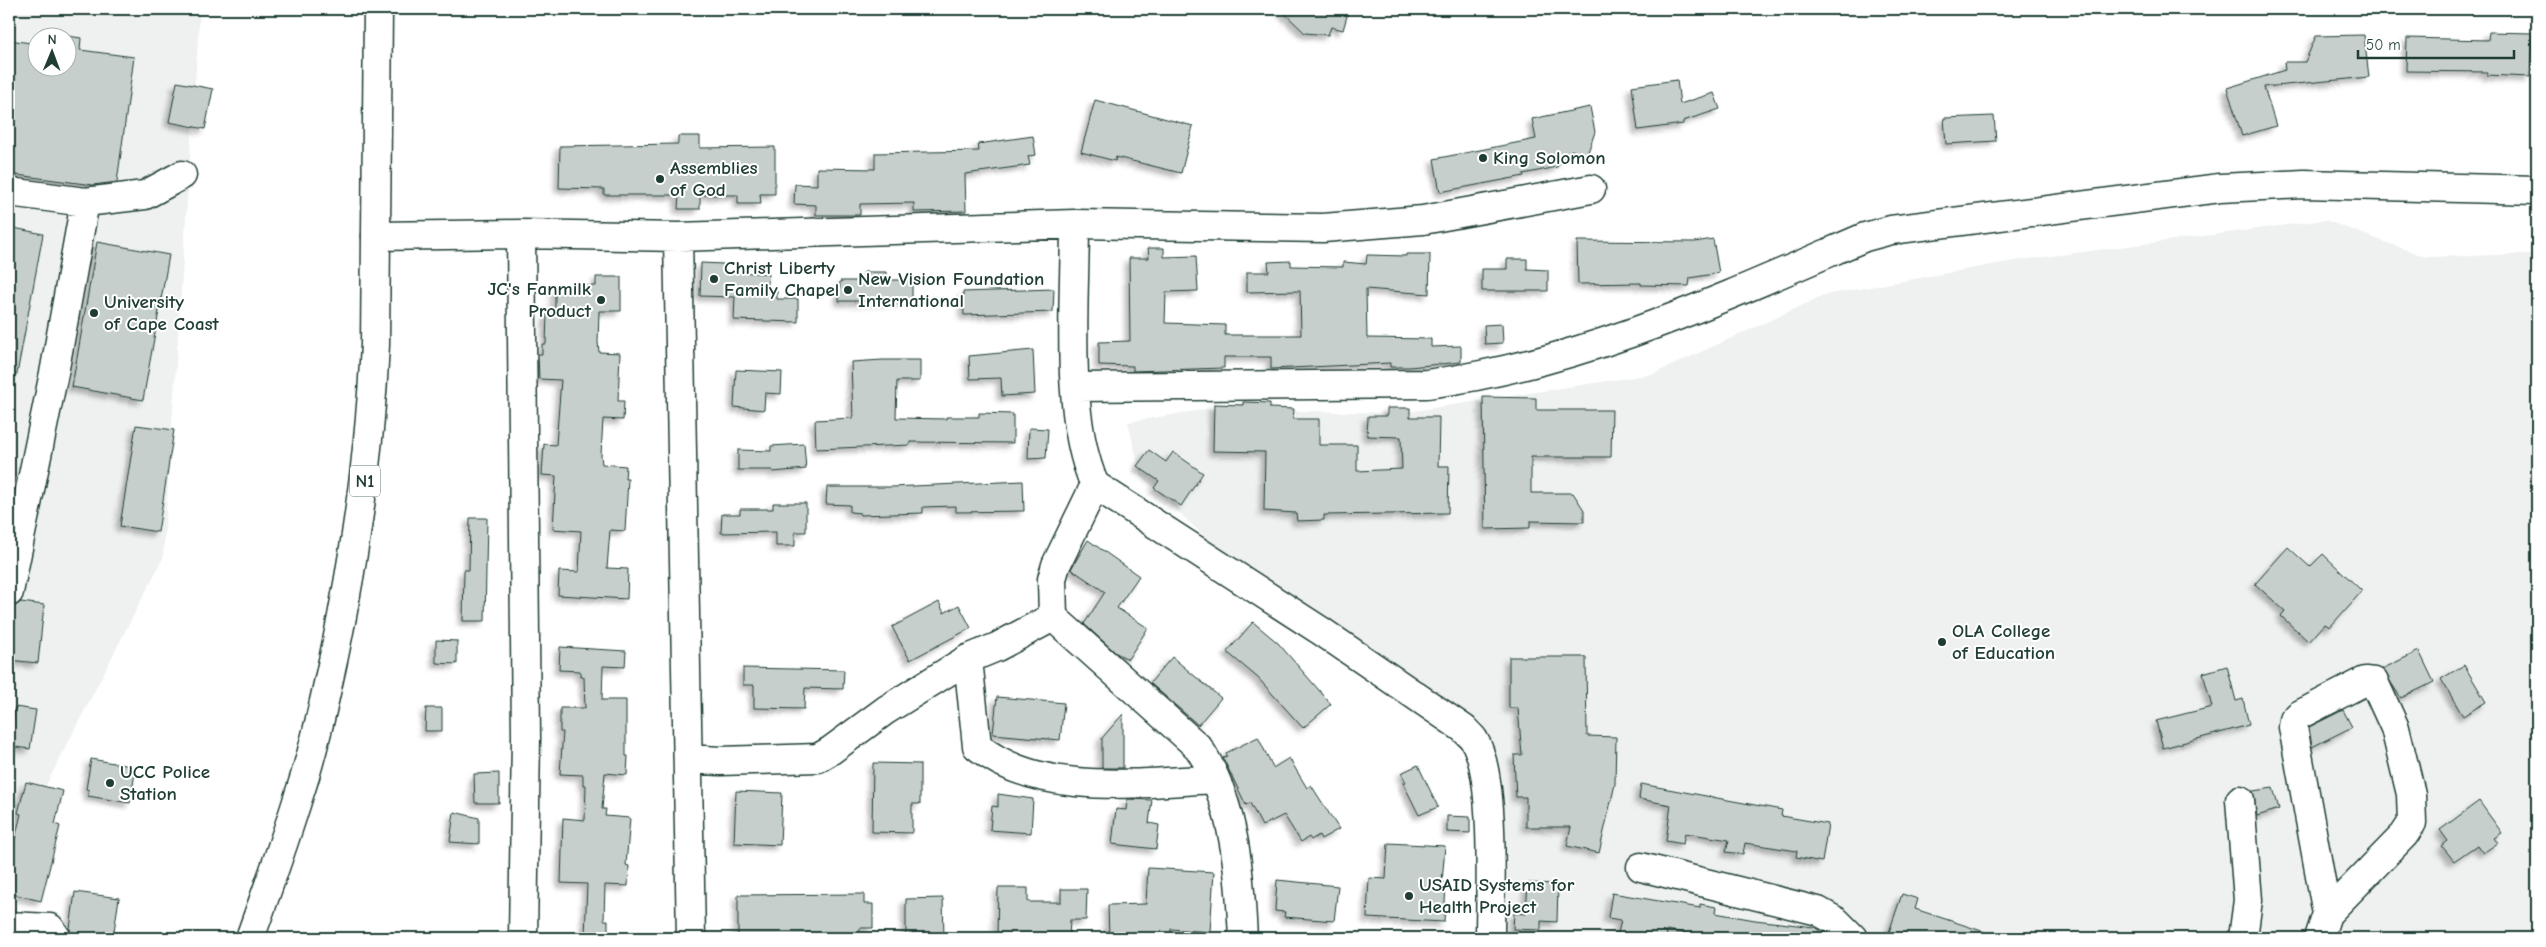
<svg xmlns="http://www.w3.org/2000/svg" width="2546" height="947" viewBox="0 0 2546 947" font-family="'Comic Neue',sans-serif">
	<defs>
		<filter id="shadow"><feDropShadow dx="-4.5" dy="4.5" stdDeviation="2.5" flood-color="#0004"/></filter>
	</defs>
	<rect width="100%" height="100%" fill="#fff"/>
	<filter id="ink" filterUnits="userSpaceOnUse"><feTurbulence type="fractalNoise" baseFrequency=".02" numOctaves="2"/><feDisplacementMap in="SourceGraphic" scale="10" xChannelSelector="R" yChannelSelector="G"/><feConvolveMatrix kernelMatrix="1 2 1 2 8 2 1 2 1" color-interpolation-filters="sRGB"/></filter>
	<g filter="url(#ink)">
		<path fill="#eef1f0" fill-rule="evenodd" d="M 9,9 L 200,9 L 163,558 L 9,857 ZM 38,38 L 68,38 L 68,68 L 38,68 Z
			M 2325,220 L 2426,257 L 2537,254 L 2537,938 L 1504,938 L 1507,866 L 1492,749 L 1235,566 L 1141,476 L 1128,422 L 1207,409 L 1400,413 L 1653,374 L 1825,295 L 2014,261 Z"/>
		<path fill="#c7cfcc" stroke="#1f3d34" filter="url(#shadow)" d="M 1280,9 L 1349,9 L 1343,30 L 1331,27 L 1328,35 L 1305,33 Z
			M 2489,32 L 2532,33 L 2530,77 L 2487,75 L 2487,72 L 2406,71 L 2407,38 L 2488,40 Z
			M 48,33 L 81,38 L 80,50 L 134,57 L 117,182 L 93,185 L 9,174 L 9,40 L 38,44 L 38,68 L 68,68 L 68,38 L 47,38 Z
			M 2364,35 L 2369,77 L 2264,87 L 2276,126 L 2242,136 L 2227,88 L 2285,70 L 2284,62 L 2305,62 L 2316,36 Z
			M 1677,80 L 1680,104 L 1714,93 L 1720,109 L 1683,121 L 1683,124 L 1638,130 L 1632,86 Z
			M 177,82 L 213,89 L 205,129 L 169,122 Z
			M 1095,100 L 1193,126 L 1181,173 L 1116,157 L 1115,161 L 1081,152 Z
			M 1590,107 L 1595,132 L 1587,155 L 1571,150 L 1557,167 L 1523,174 L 1524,176 L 1440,192 L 1434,159 L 1536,139 L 1532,119 Z
			M 1994,116 L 1996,141 L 1946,144 L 1944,118 Z
			M 678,136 L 700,136 L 700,148 L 775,147 L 775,194 L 760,194 L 761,204 L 738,204 L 738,195 L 700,195 L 700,209 L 678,209 L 679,195 L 604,195 L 604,189 L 559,188 L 560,146 L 678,144 Z
			M 1033,136 L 1036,155 L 1028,156 L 1030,165 L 965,174 L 966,211 L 914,212 L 914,203 L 860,204 L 860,215 L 816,215 L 816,205 L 794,204 L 795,184 L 817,185 L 817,168 L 875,169 L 875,153 L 979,151 L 978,144 Z
			M 9,227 L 43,234 L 17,374 L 9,374 Z
			M 1713,239 L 1719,273 L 1690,278 L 1689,286 L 1641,285 L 1641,283 L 1578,284 L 1577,241 L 1695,242 Z
			M 97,242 L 169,255 L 143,400 L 72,387 Z
			M 1148,248 L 1164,248 L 1164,257 L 1196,256 L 1198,291 L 1166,292 L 1165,323 L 1225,325 L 1225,335 L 1301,335 L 1300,291 L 1247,292 L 1247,272 L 1269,272 L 1268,262 L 1291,261 L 1291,266 L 1343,267 L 1343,262 L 1366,264 L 1367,255 L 1406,256 L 1406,254 L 1430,254 L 1429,294 L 1366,289 L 1367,338 L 1431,339 L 1431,347 L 1461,346 L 1461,362 L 1409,367 L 1390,367 L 1390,363 L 1271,369 L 1271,357 L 1224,357 L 1224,368 L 1133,371 L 1133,366 L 1099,365 L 1099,342 L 1130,341 L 1129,258 L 1149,258 Z
			M 1507,259 L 1527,259 L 1527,269 L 1548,270 L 1548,291 L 1482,291 L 1482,269 L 1507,269 Z
			M 701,263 L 723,264 L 723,271 L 769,274 L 767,291 L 777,291 L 777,299 L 798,299 L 798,322 L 734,320 L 735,297 L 700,296 Z
			M 864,272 L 886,272 L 886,280 L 912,280 L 912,301 L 839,301 L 840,281 L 864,281 Z
			M 596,277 L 621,277 L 621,311 L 599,311 L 598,342 L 599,352 L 620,353 L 618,401 L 624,401 L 623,420 L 603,419 L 601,455 L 602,464 L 626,466 L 625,479 L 628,479 L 625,531 L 610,530 L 607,568 L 628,569 L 627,599 L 558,595 L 559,571 L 579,572 L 581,531 L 553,529 L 556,476 L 542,475 L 544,444 L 556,445 L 561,380 L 539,379 L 538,354 L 542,354 L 542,344 L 546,344 L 547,314 L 555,315 L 555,286 L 596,286 Z
			M 1054,289 L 1053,312 L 964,315 L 963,292 Z
			M 1502,324 L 1503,343 L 1485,344 L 1484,325 Z
			M 1033,350 L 1035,394 L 1002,396 L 1001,378 L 970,379 L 969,356 Z
			M 883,360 L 920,360 L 920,381 L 897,381 L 896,418 L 946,419 L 946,417 L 979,417 L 979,413 L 1013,414 L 1013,443 L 910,442 L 910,445 L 816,449 L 815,420 L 853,418 L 851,362 Z
			M 736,370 L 782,372 L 781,394 L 765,393 L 764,410 L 734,407 Z
			M 1483,397 L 1536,398 L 1536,410 L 1612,410 L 1611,457 L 1531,457 L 1531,493 L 1573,493 L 1584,510 L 1584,522 L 1530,521 L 1530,528 L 1485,529 Z
			M 1243,402 L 1270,403 L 1270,408 L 1294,409 L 1293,419 L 1319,419 L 1319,445 L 1357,445 L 1357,471 L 1402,469 L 1401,437 L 1367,436 L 1368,416 L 1387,416 L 1387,408 L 1410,408 L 1410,417 L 1439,417 L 1438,466 L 1449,466 L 1448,513 L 1324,515 L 1324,520 L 1297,521 L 1296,513 L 1264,511 L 1265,452 L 1213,451 L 1214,404 L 1243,405 Z
			M 136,425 L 174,430 L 158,532 L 120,526 Z
			M 1029,428 L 1048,429 L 1046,458 L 1028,459 Z
			M 804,444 L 806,469 L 773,472 L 772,470 L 738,470 L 738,450 L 771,451 L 771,446 Z
			M 1149,450 L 1166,462 L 1173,452 L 1203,473 L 1181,506 L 1154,488 L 1159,481 L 1137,466 Z
			M 1023,481 L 1024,511 L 956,512 L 956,506 L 923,507 L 923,513 L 860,515 L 860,513 L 850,512 L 850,505 L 826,504 L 827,487 L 892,487 Z
			M 773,503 L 806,503 L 806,532 L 795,532 L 795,546 L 776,546 L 776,532 L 721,533 L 722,514 L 740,514 L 740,509 L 773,509 Z
			M 470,518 L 487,518 L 485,621 L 463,621 L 464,570 L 469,570 Z
			M 1088,540 L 1139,576 L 1117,608 L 1148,628 L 1128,659 L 1116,653 L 1084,624 L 1105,592 L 1071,569 Z
			M 2288,547 L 2310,567 L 2323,554 L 2362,591 L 2330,627 L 2325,624 L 2309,642 L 2281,616 L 2285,611 L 2255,584 Z
			M 21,602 L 44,605 L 38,663 L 9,660 L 14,607 Z
			M 939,602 L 944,613 L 959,605 L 971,628 L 910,660 L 892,627 Z
			M 1253,622 L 1278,643 L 1331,704 L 1303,728 L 1258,678 L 1227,652 Z
			M 436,640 L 457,641 L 457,664 L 436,663 Z
			M 560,647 L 626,651 L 625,667 L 603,666 L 602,700 L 626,700 L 626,756 L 628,756 L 627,775 L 605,773 L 602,809 L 606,809 L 605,816 L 630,818 L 626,865 L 629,866 L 628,886 L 605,885 L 604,920 L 608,920 L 608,938 L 585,938 L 587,884 L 561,883 L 563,818 L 585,820 L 586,785 L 583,785 L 583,775 L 560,774 L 563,732 L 560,732 L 560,708 L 585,708 L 584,677 L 580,677 L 580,671 L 559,670 Z
			M 2419,651 L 2434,682 L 2401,698 L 2382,669 Z
			M 1172,657 L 1221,698 L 1198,725 L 1150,683 Z
			M 1509,657 L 1586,657 L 1587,736 L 1616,737 L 1615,784 L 1599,853 L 1567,846 L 1571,827 L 1526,827 L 1526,797 L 1516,797 L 1514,755 L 1522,755 L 1518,708 L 1509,708 Z
			M 2464,665 L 2486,702 L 2463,716 L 2441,679 Z
			M 2227,666 L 2236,701 L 2243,699 L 2249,725 L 2163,748 L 2156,721 L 2212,707 L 2203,673 Z
			M 743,668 L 844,670 L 843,689 L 805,688 L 804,709 L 754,708 L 754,685 L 743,685 Z
			M 997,697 L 1064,703 L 1060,740 L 993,734 Z
			M 15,707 L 36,710 L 30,749 L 9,746 Z
			M 426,708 L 442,708 L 442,731 L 425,731 Z
			M 2343,710 L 2352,727 L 2312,747 L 2309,727 Z
			M 1123,714 L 1123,768 L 1102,768 L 1102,738 Z
			M 1258,737 L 1273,768 L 1289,758 L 1307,788 L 1311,785 L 1339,829 L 1321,839 L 1319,835 L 1311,840 L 1309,837 L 1301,842 L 1284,815 L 1262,826 L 1250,803 L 1246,805 L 1223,758 L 1227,756 L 1226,753 Z
			M 91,759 L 136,767 L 130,803 L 88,796 L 89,790 L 86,789 Z
			M 873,763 L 920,764 L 920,804 L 912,804 L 912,833 L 872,832 Z
			M 1418,765 L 1438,807 L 1419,815 L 1403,783 L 1406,782 L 1401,773 Z
			M 499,773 L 499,803 L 475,803 L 474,774 Z
			M 26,782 L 63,791 L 55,824 L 60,826 L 41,901 L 9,893 L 9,864 L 21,814 L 18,813 Z
			M 1641,784 L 1782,810 L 1781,816 L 1828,824 L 1822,862 L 1796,857 L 1797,851 L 1745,843 L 1743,854 L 1726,852 L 1729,840 L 1685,833 L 1683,844 L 1666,841 L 1671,805 L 1639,799 Z
			M 2273,788 L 2279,809 L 2257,816 L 2253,791 Z
			M 736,791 L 782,793 L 780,845 L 734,843 Z
			M 998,794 L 1033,799 L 1031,833 L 990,830 L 992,806 L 998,807 Z
			M 1127,799 L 1152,800 L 1149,823 L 1159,825 L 1156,849 L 1112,844 L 1116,809 L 1126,810 Z
			M 2479,801 L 2502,833 L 2494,838 L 2498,843 L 2483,853 L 2477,845 L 2454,861 L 2442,846 L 2448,841 L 2440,830 Z
			M 454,812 L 479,818 L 479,844 L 450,842 Z
			M 1447,816 L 1470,817 L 1470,833 L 1447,832 Z
			M 1388,843 L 1445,846 L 1442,882 L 1446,883 L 1444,922 L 1367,918 L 1369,878 L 1386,879 Z
			M 1148,868 L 1214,872 L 1210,932 L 1171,929 L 1171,938 L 1109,938 L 1108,905 L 1146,904 Z
			M 1277,880 L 1338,886 L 1334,921 L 1284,917 L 1285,912 L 1275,911 Z
			M 1528,883 L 1558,884 L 1557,922 L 1541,921 L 1541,930 L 1513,929 L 1514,913 L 1526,914 Z
			M 998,888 L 1028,888 L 1028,902 L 1061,902 L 1061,889 L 1087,889 L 1086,920 L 1070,920 L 1069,938 L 997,938 Z
			M 75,892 L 119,898 L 113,938 L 72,938 L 70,929 Z
			M 1612,893 L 1700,908 L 1700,904 L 1716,907 L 1715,913 L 1755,920 L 1814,927 L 1819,930 L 1819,938 L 1751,938 L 1717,932 L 1715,938 L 1710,938 L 1667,930 L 1666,938 L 1617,938 L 1621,920 L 1608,918 Z
			M 864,894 L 864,904 L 873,904 L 873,928 L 860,928 L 860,938 L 738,938 L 738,895 Z
			M 1902,894 L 1918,899 L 1915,909 L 1994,935 L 1994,938 L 1887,938 Z
			M 943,898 L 944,938 L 906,938 L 906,899 Z"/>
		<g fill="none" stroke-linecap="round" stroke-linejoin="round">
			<defs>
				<path id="minor" d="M 9,192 L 85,202 L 55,368 L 9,592
					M 85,202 L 145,195 L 182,175
					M 1075,224 C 1075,300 1064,417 1095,485 L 1321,631 L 1464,729 C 1467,733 1472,736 1474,740 C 1496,775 1490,894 1490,938
					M 521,234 L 526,737 L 523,938
					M 376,236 L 521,234 L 678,237 L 1075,224 L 1323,228 L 1423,220 L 1591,189
					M 678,237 L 691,938
					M 1075,387 L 1427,384 C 1581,364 1723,298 1865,237 L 1891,230 L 2220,188 L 2304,184 L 2537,190
					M 1095,485 L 1056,565 L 1052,579 L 1053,617 L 1198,747 C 1235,801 1240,875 1243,938
					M 968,659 L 977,746 C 1038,797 1140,783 1215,779
					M 688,759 L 720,761 L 818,758 L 830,751 L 886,710 L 968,659 L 997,647 L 1053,617
					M 2240,800 L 2248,900 L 2243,938
					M 1641,867 L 1818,911 L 1836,921 L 1853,938
					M 9,926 L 50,928 L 57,938
					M 2319,938 L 2327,914 L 2404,835 L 2412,823 L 2411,794 L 2395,728 L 2374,682 L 2365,681 L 2299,715 L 2294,720 L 2293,727 L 2327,914"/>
				<path id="highway" d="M 250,938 C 267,891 284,843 299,795 C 314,750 324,702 334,656 C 356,552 370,451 375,345 L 378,9"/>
			</defs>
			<use href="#minor" stroke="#1f3d34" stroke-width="31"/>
			<use href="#highway" stroke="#1f3d34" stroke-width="31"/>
			<use href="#minor" stroke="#fff" stroke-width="28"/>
			<use href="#highway" stroke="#fff" stroke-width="28"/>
		</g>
	</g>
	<g fill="#1f3d34" stroke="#fff" stroke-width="2">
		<circle cx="1483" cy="158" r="5"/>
		<circle cx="660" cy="179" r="5"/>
		<circle cx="714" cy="279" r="5"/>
		<circle cx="848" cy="290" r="5"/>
		<circle cx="601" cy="300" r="5"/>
		<circle cx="94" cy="313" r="5"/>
		<circle cx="1942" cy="642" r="5"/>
		<circle cx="110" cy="783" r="5"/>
		<circle cx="1409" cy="896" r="5"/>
	</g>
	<g text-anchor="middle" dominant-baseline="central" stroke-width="4" stroke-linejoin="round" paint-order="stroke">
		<rect fill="#fff" stroke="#627771" stroke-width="1" x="350" y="465.5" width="30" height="31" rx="4"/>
		<g font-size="18" font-weight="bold" fill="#1f3d34">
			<text x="365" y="481">N1</text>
		</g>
		<g font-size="19" font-weight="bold" fill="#1f3d34" stroke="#fff" text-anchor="start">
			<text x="1493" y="158">King Solomon</text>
			<text x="670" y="168">Assemblies<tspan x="670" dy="22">of God</tspan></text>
			<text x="724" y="268">Christ Liberty<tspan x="724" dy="22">Family Chapel</tspan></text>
			<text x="858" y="279">New Vision Foundation<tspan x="858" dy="22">International</tspan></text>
			<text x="591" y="289" text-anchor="end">JC's Fanmilk<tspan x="591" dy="22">Product</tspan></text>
			<text x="104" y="302">University<tspan x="104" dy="22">of Cape Coast</tspan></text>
			<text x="1952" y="631">OLA College<tspan x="1952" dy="22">of Education</tspan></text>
			<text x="120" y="772">UCC Police<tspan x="120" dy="22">Station</tspan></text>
			<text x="1419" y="885">USAID Systems for<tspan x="1419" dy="22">Health Project</tspan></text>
		</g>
	</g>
	<rect width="2546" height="947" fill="none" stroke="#fff" stroke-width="30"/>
	<rect x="15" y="15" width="2516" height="917" fill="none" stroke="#1f3d34" stroke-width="2" filter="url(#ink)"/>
	<g transform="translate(52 52) rotate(1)"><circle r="24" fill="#ffffff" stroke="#a5b1ae"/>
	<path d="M0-4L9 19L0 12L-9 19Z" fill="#1f3d34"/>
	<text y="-8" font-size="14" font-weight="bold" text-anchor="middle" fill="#1f3d34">N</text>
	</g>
	<path d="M2358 50v8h156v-8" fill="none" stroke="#1f3d34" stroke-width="2.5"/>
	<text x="2366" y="50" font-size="15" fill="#1f3d34" stroke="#ffffff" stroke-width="4" paint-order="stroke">50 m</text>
</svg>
